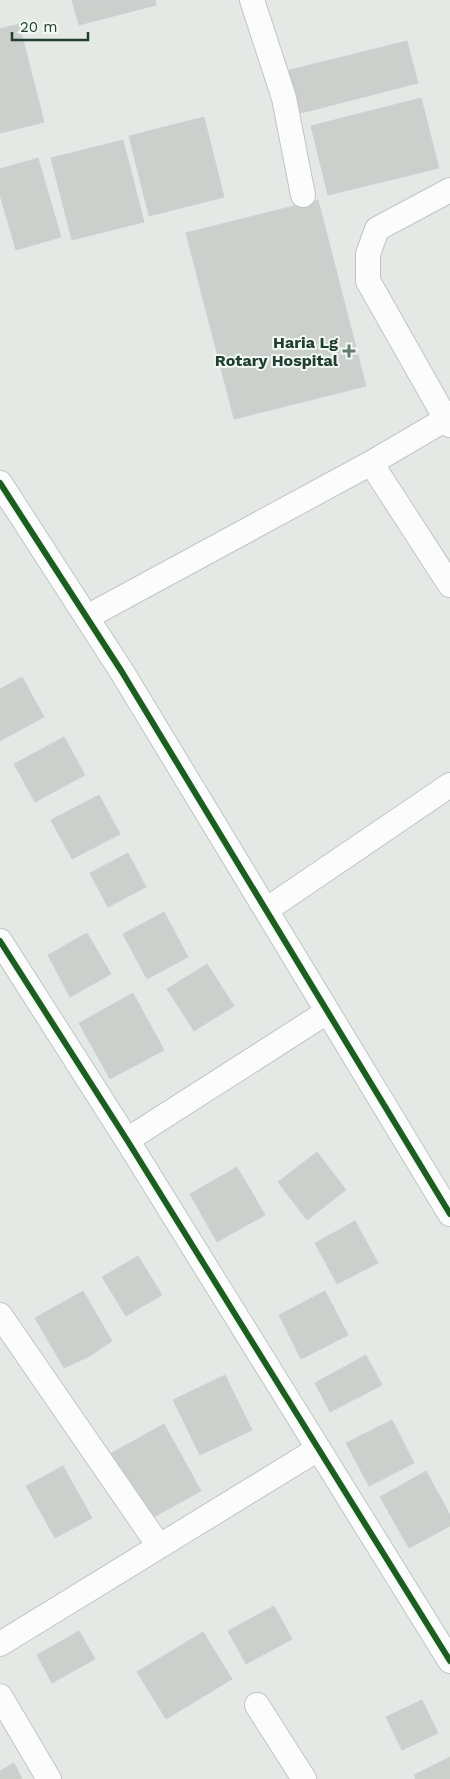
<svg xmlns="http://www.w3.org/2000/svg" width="450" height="1779" viewBox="0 0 450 1779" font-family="'Work Sans',sans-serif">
	<rect width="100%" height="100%" fill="#e4e9e6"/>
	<path fill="#cbd0cd" stroke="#ccd2cf" d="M 72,0 L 155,0 L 156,5 L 79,25 Z
		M 19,24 L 44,122 L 0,133 L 0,29 Z
		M 407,41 L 418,83 L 297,114 L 286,71 Z
		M 421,98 L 439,168 L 328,195 L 311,126 Z
		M 204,117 L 224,197 L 149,216 L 129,136 Z
		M 123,140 L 144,222 L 72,240 L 51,158 Z
		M 38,158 L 61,237 L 16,250 L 0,195 L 0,169 Z
		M 318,200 L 366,386 L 234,419 L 186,233 Z
		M 22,677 L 44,717 L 0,741 L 0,689 Z
		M 64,737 L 85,775 L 35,802 L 14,764 Z
		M 99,795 L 120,834 L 72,859 L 51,820 Z
		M 128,853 L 146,887 L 108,907 L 90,873 Z
		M 164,912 L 188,957 L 147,979 L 123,934 Z
		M 87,933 L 111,974 L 70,997 L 48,955 Z
		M 207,964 L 234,1006 L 194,1031 L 167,989 Z
		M 133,993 L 164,1050 L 110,1079 L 79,1023 Z
		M 317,1152 L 346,1190 L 307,1220 L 278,1182 Z
		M 237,1167 L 265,1215 L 217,1242 L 190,1194 Z
		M 355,1221 L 378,1263 L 337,1284 L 315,1243 Z
		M 138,1256 L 162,1295 L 126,1316 L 102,1277 Z
		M 83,1291 L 112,1341 L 90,1356 L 64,1368 L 35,1318 Z
		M 325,1291 L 348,1335 L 301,1359 L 279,1315 Z
		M 366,1355 L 382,1385 L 330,1412 L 315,1383 Z
		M 225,1375 L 252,1430 L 200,1455 L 173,1400 Z
		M 392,1420 L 414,1463 L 369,1486 L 346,1443 Z
		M 164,1424 L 201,1491 L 139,1525 L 101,1459 Z
		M 63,1466 L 92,1518 L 55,1538 L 26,1486 Z
		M 426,1471 L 450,1515 L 450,1526 L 409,1548 L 380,1497 Z
		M 274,1606 L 292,1639 L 246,1664 L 228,1631 Z
		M 79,1631 L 95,1659 L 52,1683 L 37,1655 Z
		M 203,1632 L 232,1679 L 166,1719 L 137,1672 Z
		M 422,1700 L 438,1733 L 402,1750 L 386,1717 Z
		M 450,1757 L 450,1779 L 416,1779 L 414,1775 Z
		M 14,1763 L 22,1779 L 0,1779 L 0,1771 Z"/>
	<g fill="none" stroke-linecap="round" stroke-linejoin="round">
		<defs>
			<path id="minor" d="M 252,0 L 284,98 L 303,195
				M 446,419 L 368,281 L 368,254 L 377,229 L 450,190
				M 371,463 L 450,585
				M 0,483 L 122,672 L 450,1214
				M 87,617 L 371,463 L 446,419 L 450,425
				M 266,910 L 450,785
				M 0,941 L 127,1140 L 450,1661
				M 127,1140 L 327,1012
				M 0,1315 L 159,1546
				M 0,1644 L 318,1449
				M 0,1696 L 49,1779
				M 257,1705 L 304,1779"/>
		</defs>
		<use href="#minor" stroke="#c1c6c3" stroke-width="26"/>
		<use href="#minor" stroke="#fbfcfb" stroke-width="24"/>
		<defs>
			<path id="cycleway" d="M 0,483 L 122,672 L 450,1214
				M 0,941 L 127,1140 L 450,1661"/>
		</defs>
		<use href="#cycleway" stroke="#f2f9f4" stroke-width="9"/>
		<use href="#cycleway" stroke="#1b5e20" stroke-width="6"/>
	</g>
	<path fill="#657a71" stroke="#f2f9f4" stroke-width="2" d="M346.5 343.5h5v5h5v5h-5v5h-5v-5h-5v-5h5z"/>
	<g text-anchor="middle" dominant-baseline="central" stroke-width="4" stroke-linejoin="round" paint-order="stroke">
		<g font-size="16" font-weight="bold" fill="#203e32" stroke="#f2f9f4" text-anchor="end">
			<text x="338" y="342">Haria Lg<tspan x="338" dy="18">Rotary Hospital</tspan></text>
		</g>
	</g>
	<path d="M12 32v8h76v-8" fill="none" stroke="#203e32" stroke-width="2.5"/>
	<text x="20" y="32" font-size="15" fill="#203e32" stroke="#f2f9f4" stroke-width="4" paint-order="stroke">20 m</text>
</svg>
